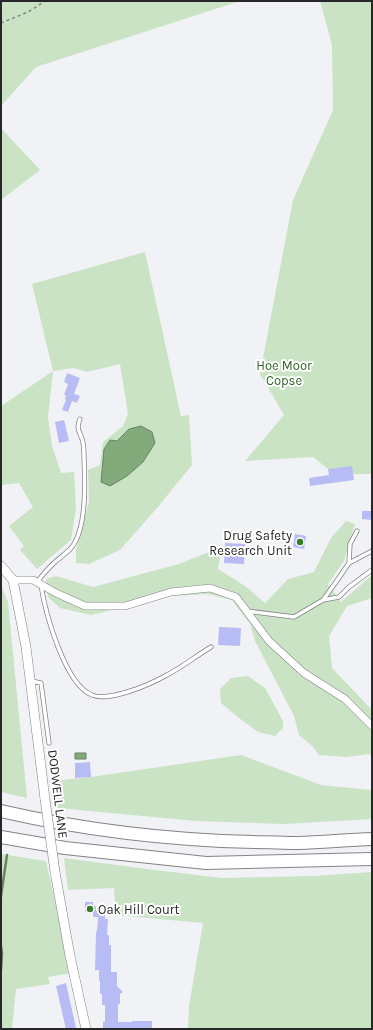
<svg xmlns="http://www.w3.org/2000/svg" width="373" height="1030" font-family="Karla,sans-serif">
<rect width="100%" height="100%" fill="#f1f2f6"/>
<path fill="#cae3c4" d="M1 1H240L36 67 1 106Z
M320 1H372V474H353L328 469 313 457 245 461 284 415 260 374 293 200 333 110 332 45Z
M1 128 40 170 1 200Z
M145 252 181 416 189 415 192 465 157 508 120 550 89 564 76 563V550L89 502 88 470 100 465 103 442 123 426 128 414 120 364 87 372 74 368 53 371 48 418 52 446 61 473 74 472 76 508 71 540 37 569 20 550 24 546 9 526 33 507 19 483 1 485V406L53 371 32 284Z
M346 521 355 524 344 561 328 584 341 602 372 575V598L347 606 329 636 332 668 372 710V756L369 754 346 757 319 755 312 746 299 735 294 716 255 641 250 624 232 600 207 594 172 596 91 615 60 608 48 597 46 579 56 576 93 587 179 564 209 552 220 557 218 569 245 586 265 603 288 579 314 572 331 538Z
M1 585 8 602 27 798 1 792Z
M248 676 265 688 283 721V728L275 736 258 732 239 718 221 703 220 689 231 678Z
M241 755 321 785 372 790V819L284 824 196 821 57 808 52 781 91 777Z
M1 854 46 861 71 973 48 977 50 984 16 989 12 1029H1Z
M64 858 139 868 222 878 314 876 372 872V1029H188L189 1006 203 923 116 915 114 888 68 890Z"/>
<path fill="#83aa7a" stroke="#678362" d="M141 426 152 432 155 443 143 462 127 476 110 486 101 482 104 449 110 440 117 441 129 429Z
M75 753H86V759H75Z"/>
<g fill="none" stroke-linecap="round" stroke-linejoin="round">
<path stroke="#678362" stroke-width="2.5" d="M1 896 7 855
M1 946 2 953 1 970"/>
</g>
<path fill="#b8bcf5" d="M67 373 80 378 74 394 80 396 77 403 72 401 68 412 62 410 66 400 65 399 66 395H64L68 384 64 382Z
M64 420 69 441 59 443 55 422Z
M352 466 354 480 310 486 309 478 329 475 328 469Z
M362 511H372V520L362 519Z
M295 534 306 536 304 549 293 547Z
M225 543 245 544 244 564 224 563Z
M219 627 241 628 240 646 218 645Z
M90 762 91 777 75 778V763Z
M85 902H93V906H96V911H105V919H108L107 935H109V945H111V972H117V986L123 992 120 994V1004H118V1022H132V1021H152V1029H103V1022H105V1005H102V994H100V981H99V970H95L96 932 97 931 98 917H93V912H85Z
M66 983 76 1028 72 1029H66L56 986Z"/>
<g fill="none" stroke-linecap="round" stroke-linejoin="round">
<g stroke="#838387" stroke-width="5">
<path id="lane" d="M349 563 350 544 357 531
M37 582C42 576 47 569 53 564 59 558 66 554 72 547 87 527 85 482 84 457 84 452 84 444 82 439 79 430 76 429 80 419
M41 585C45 612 65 685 92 695 109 702 149 685 165 676 181 668 196 656 211 647
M323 600 336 582 349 563 372 551
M247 611 294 617 323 600 339 597 349 587 372 570
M31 681 41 683 49 743"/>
</g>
<g stroke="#838387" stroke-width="8">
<path id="street" d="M13 580H33L56 593 85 606H125L171 592 210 588 236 597 269 641 304 673 345 699 372 726"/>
</g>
<g stroke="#838387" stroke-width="10">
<path id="secondary" d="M1 566 13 580 26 647 45 799
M55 872 70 956 86 1029"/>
</g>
<g stroke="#838387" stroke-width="14">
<path id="highway" d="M1 811C84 830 169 840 254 842 269 842 284 843 299 843 323 842 348 840 372 839
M1 837 65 848 206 863 372 859"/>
</g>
<path stroke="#848487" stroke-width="1.5" stroke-dasharray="3 3" stroke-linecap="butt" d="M1 23 28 12 45 1"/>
<use href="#lane" stroke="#fff" stroke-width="3.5"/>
<use href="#street" stroke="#fff" stroke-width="7"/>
<use href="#secondary" stroke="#fff" stroke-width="9"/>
<use href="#highway" stroke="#fff" stroke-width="12"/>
<g stroke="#838387" stroke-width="10" stroke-linecap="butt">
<path id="secondary-bridge" d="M45 799 55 872"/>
</g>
<use href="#secondary-bridge" stroke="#fff" stroke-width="9"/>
</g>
<g fill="#367d23" stroke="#fff" stroke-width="1.5">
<circle cx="300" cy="542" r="4"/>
<circle cx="90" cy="909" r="4"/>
</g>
<g text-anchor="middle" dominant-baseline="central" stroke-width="4" stroke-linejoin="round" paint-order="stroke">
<g font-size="13" fill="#326626" stroke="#fff">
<text x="284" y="365">Hoe Moor<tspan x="284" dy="15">Copse</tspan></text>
</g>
<g font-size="13" fill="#272729" stroke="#fff" text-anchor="end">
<text x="292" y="535">Drug Safety<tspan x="292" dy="15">Research Unit</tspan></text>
<text x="98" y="909" text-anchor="start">Oak Hill Court</text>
</g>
<g font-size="13" fill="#272729" stroke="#fff">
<text transform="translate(58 794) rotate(83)">DODWELL LANE</text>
</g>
</g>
<rect width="373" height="1030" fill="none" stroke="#272729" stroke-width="4"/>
</svg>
